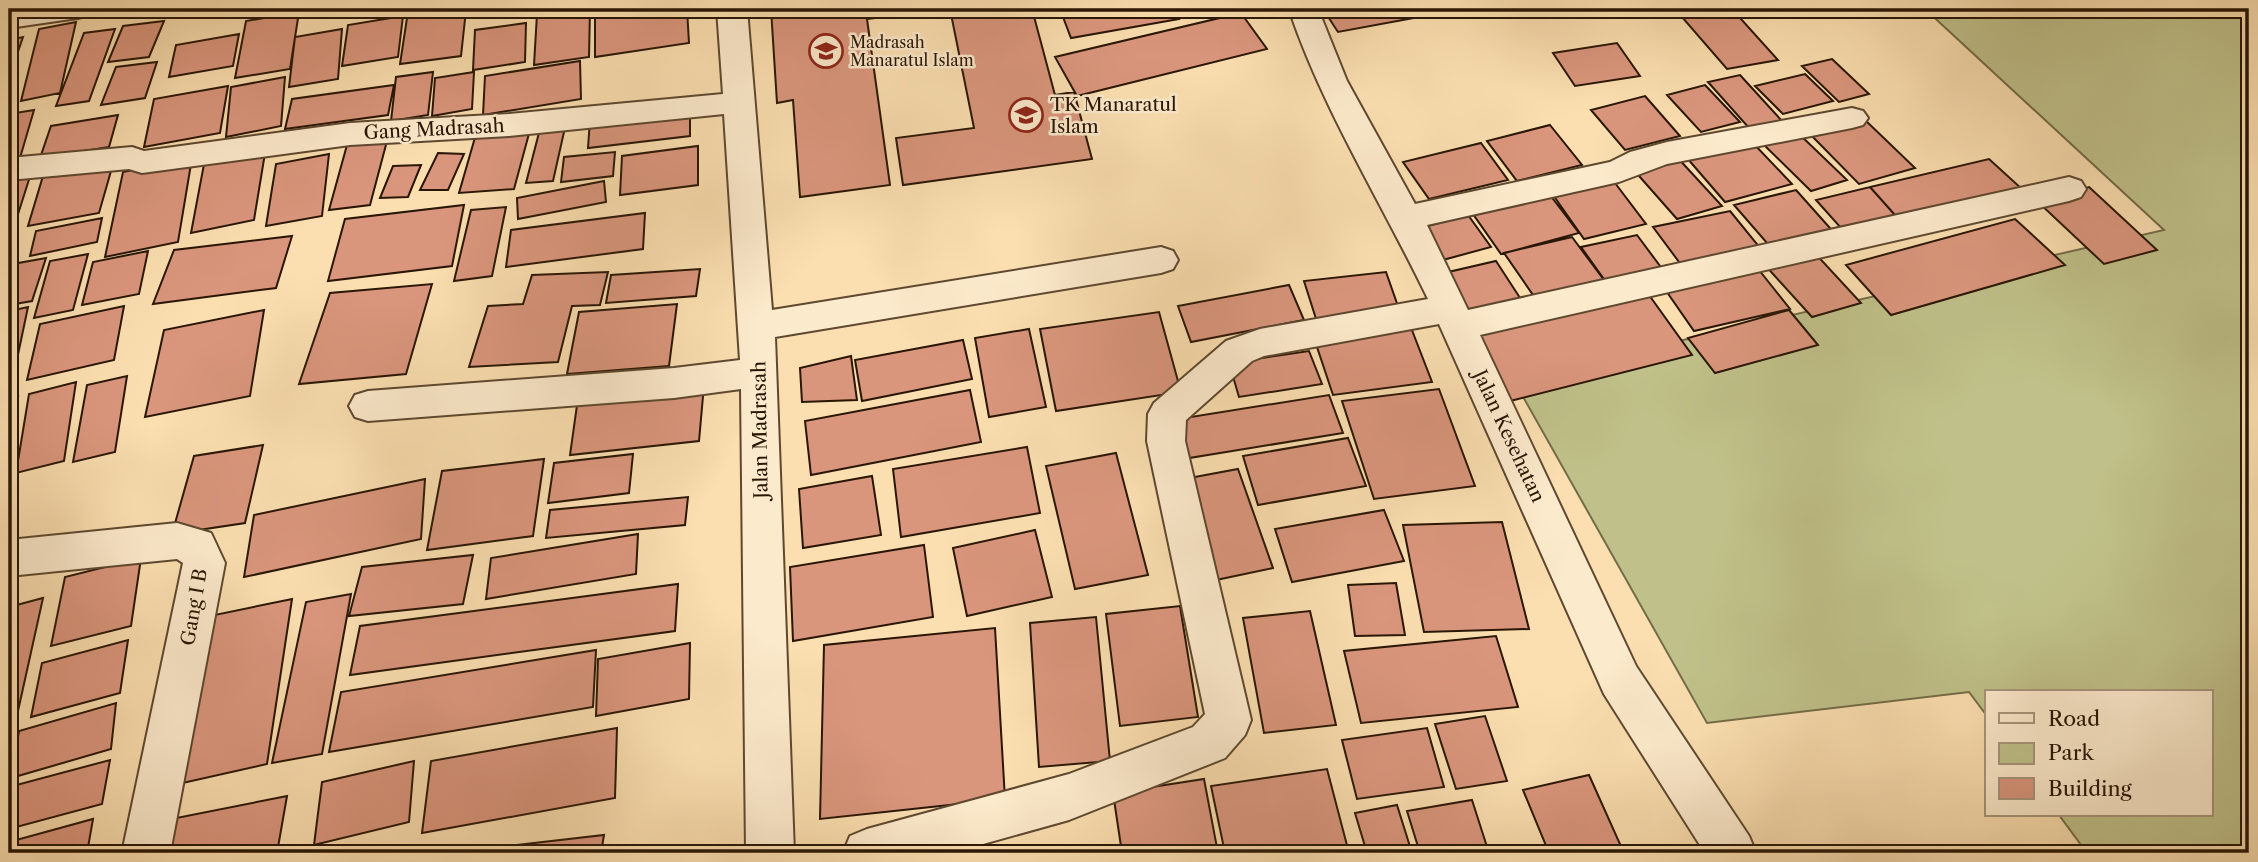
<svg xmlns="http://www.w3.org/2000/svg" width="2258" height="862" font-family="'Libre Caslon Text',serif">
<rect width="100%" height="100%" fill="#fbdfb0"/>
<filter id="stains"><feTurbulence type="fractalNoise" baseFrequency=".00286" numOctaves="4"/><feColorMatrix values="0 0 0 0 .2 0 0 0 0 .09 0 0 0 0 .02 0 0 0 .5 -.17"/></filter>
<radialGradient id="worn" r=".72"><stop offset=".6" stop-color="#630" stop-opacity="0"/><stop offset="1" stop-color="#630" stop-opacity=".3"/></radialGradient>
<path fill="#c0c18a" stroke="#746c48" stroke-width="2" d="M1925 9H2249V853H2087L2059 815H2211V692H1987V716L1969 692 1707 723 1513 379 2164 230Z"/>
<path fill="#da967d" stroke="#291605" stroke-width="2" d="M576 9H590L589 57 534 65 537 14Z
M595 9H687L689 43 595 57Z
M771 9H1032L1055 95 1074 92 1092 159 903 185 896 138 974 128 950 9 867 19 890 185 800 197 793 100 777 103Z
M1060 9H1174L1179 19 1071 38Z
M1323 9H1414L1419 17 1338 32Z
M1424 9H1477L1429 16Z
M1675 9H1732L1778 60 1727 69Z
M466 10 461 56 400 64 407 18Z
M299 12 290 69 235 78 246 21Z
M1241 13 1267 49 1077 96 1055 57Z
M403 16 398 57 342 66 348 25Z
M164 21 149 57 108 62 123 26Z
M76 22 60 93 21 101 39 29Z
M526 23 525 62 473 70 475 30Z
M115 29 89 101 56 106 84 33Z
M342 29 338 79 289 87 295 37Z
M239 34 233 66 169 77 176 45Z
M23 37 9 78V40Z
M1617 43 1640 76 1575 86 1553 53Z
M1832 59 1869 94 1839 102 1802 66Z
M580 61 581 99 483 115 485 76Z
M157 62 145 98 101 105 116 67Z
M433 72 428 115 391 121 396 77Z
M474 72 472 109 432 116 435 78Z
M1805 74 1833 101 1783 114 1755 86Z
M1740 75 1782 121 1749 128 1708 82Z
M285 77 281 126 226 137 231 87Z
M394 85 388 115 285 129 292 99Z
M1705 85 1740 122 1701 132 1667 95Z
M228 86 220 133 144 147 154 99Z
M1645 96 1680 136 1625 150 1591 110Z
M690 108V136L588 148 590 120Z
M34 110 20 158 9 161V114Z
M118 115 109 147 40 158 51 126Z
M1863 118 1915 168 1859 184 1808 132Z
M566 123 553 181 526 183 541 125Z
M1550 125 1582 165 1517 181 1487 141Z
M530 130 514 189 459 193 476 134Z
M1797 132 1847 180 1811 191 1762 143Z
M387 141 370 205 329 210 347 145Z
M1752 142 1792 184 1725 202 1687 158Z
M1481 143 1508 180 1429 199 1403 162Z
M698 146V185L620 195 622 156Z
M615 152 613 176 561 182 564 157Z
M265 153 254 220 191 233 204 164Z
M438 153 464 154 448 190H420Z
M329 154 322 216 266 226 276 164Z
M1676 156 1722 206 1677 219 1632 168Z
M192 158 178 242 105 257 123 172Z
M1989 159 2023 190 1903 224 1870 187Z
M113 164 99 213 28 226 43 176Z
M421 165 408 197 380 198 393 166Z
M32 170 13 230 9 231V174Z
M1612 179 1646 224 1584 239 1551 192Z
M604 181 606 202 518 219 517 198Z
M1870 187 1903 224 1849 237 1816 200Z
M2089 187 2157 250 2104 264 2037 201Z
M1796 190 1837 236 1773 250 1734 205Z
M1550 195 1579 233 1501 254 1473 214Z
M464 205 452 266 328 281 345 219Z
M506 207 492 276 454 281 471 210Z
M1730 211 1761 249 1682 266 1653 227Z
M645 213 643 249 506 267 511 230Z
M1468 215 1491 247 1439 261 1417 229Z
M102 218 97 242 30 256 36 231Z
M2015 219 2065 265 1891 315 1846 265Z
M1637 235 1663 270 1606 282 1581 247Z
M292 236 276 288 153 304 174 250Z
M1572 237 1610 288 1540 305 1504 253Z
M1812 250 1861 303 1812 317 1764 264Z
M148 251 139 294 82 305 93 262Z
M88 254 73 310 34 318 50 261Z
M46 258 32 301 9 305V275L13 264Z
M1496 261 1524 304 1471 317 1444 273Z
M1755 265 1790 309 1694 331 1662 285Z
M700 269 696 296 606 303 611 275Z
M608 272 600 305 572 306 558 362 469 367 488 306 523 304 532 275Z
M1386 272 1400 312 1317 322 1304 281Z
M432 284 406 374 299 384 330 293Z
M1289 285 1304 320 1191 342 1178 306Z
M1644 288 1692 355 1510 401 1468 330Z
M677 304 669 366 567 374 579 312Z
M124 306 114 360 27 380 40 324Z
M28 307 12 383 9 384V311Z
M264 310 250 396 145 417 164 330Z
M1789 310 1818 345 1715 373 1688 338Z
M1159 312 1181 392 1056 411 1040 329Z
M1410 325 1432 382 1333 395 1314 338Z
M1029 329 1046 407 989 417 975 338Z
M963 340 972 379 862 401 855 360Z
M1309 351 1322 384 1239 397 1229 363Z
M851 356 857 400 802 402 800 368Z
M127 376 115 452 73 462 87 385Z
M76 382 64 461 16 473 29 394Z
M704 385 699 441 570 455 578 398Z
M1439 389 1475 486 1374 499 1342 401Z
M970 390 981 442 811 475 805 421Z
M1329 395 1343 433 1183 459 1172 420Z
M18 397 9 443V400Z
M1348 438 1366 486 1258 505 1243 456Z
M263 445 245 523 172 534 194 456Z
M1027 447 1040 513 901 537 893 469Z
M1116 453 1148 575 1075 589 1046 466Z
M633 454 629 493 548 503 554 463Z
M544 459 533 536 427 550 442 471Z
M1238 469 1273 568 1216 580 1184 479Z
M872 476 881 535 803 548 799 489Z
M425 479 421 539 244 577 254 515Z
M688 497 685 525 546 538 550 510Z
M1384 510 1404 561 1292 582 1275 529Z
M1502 522 1529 629 1424 632 1403 525Z
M1035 530 1052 597 967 616 953 548Z
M638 534 636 574 486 599 491 558Z
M924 545 933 617 793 641 790 567Z
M473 555 463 604 349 616 362 567Z
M141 558 131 626 51 646 65 577Z
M1396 583 1405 635 1355 636 1348 585Z
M678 584 675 631 350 675 360 626Z
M351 594 322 754 272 763 306 602Z
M43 598 18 711 9 714V607Z
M292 599 267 764 165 787 200 618Z
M1180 606 1198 717 1120 726 1106 614Z
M1310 611 1336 725 1264 733 1243 618Z
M1096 617 1110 761 1039 767 1030 623Z
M995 628 1005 799 820 819 824 645Z
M1496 636 1518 707 1361 723 1344 651Z
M128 640 120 693 31 717 42 663Z
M690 643 689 699 596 716 598 659Z
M596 650 593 707 329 752 341 692Z
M116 703 111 749 11 778 19 731Z
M1485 716 1507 781 1456 789 1435 724Z
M617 728 615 798 422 833 431 761Z
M1427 728 1444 787 1357 799 1342 740Z
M110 760 102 804 9 829V787Z
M414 761 409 822 314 845 322 782Z
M1327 769 1349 853H1225L1211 786Z
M1589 775 1624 853H1549L1523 790Z
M1204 779 1218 853H1122L1113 793Z
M287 796 277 853H154L161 821Z
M1472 800 1489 853H1420L1407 811Z
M1397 805 1412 853H1367L1355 813Z
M93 819 87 853H9V842Z
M604 835 601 853H489L490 848Z"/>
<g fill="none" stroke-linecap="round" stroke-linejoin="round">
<g stroke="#5e4830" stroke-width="4">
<path id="minor" d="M93 9 88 15 78 18 9 28V10Z
M717 9H747L772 310 1161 247 1173 251 1178 260 1173 269 1161 273 775 337 794 853H746L741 389 674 398 368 421 355 417 349 406 355 395 368 391 674 368 740 360 724 114 509 136 350 145 142 173 129 169 9 180V158L132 147 144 151 350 123 509 114 723 94Z
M1289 9H1318L1347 81 1415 204 1610 162 1630 152 1667 142 1852 108 1863 111 1868 118 1863 125 1852 128 1667 164 1619 182 1427 225 1468 310 2069 177 2081 181 2086 189 2081 197 2069 201 1480 335 1636 666 1749 836 1756 853H1705L1604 694 1439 324 1264 356 1252 361 1186 420 1185 441 1251 720 1245 735 1225 758 1069 820 951 853H843L850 836 867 829 1069 774 1193 727 1205 714 1147 441 1148 414 1154 403 1226 341 1260 329 1428 299C1382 203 1323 110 1289 9Z
M177 523 211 533 225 563 170 853H122L183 563 177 559 9 576V540Z"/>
</g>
<use href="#minor" fill="#fceacc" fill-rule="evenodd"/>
</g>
<defs>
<g id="school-ring" transform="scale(1.75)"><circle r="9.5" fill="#fceacc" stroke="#8f2418" stroke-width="1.5"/><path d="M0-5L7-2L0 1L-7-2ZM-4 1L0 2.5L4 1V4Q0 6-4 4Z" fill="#8f2418"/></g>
</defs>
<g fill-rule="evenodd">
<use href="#school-ring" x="826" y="51"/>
<use href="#school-ring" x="1026" y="115"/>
</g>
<g text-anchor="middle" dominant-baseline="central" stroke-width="5" stroke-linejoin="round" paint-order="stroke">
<g font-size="16" fill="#291605" stroke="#fceacc" text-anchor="start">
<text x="850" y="42">Madrasah<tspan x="850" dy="18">Manaratul Islam</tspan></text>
</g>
<g font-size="19" fill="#291605" stroke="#fceacc" text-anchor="start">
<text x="1050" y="104">TK Manaratul<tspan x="1050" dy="22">Islam</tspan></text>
</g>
<g font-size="19" fill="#291605" stroke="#fceacc">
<text transform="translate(434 129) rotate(-3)">Gang Madrasah</text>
<text transform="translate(760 430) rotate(-91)">Jalan Madrasah</text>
<text transform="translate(1509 436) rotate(65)">Jalan Kesehatan</text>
<text transform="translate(194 607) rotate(-80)">Gang I B</text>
</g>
</g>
<rect width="2258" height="862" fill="none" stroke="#fbdfb0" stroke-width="35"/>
<rect x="10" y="10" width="2237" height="841" fill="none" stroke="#291605" stroke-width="3.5"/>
<rect x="18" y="18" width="2223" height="827" fill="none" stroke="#291605" stroke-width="2"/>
<rect x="1985" y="690" width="228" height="126" fill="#fceacc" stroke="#a8957c" stroke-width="2"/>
<rect x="1999" y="713" width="35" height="10" fill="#fceacc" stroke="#a8957c" stroke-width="2"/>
<text x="2048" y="726" font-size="21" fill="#291605">Road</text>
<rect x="1999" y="743" width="35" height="21" fill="#c0c18a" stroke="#a8957c" stroke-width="2"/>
<text x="2048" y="760" font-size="21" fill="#291605">Park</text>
<rect x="1999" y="778" width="35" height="21" fill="#da967d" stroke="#a8957c" stroke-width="2"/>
<text x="2048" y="796" font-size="21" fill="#291605">Building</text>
<rect width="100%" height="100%" filter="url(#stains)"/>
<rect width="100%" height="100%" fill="url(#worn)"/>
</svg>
